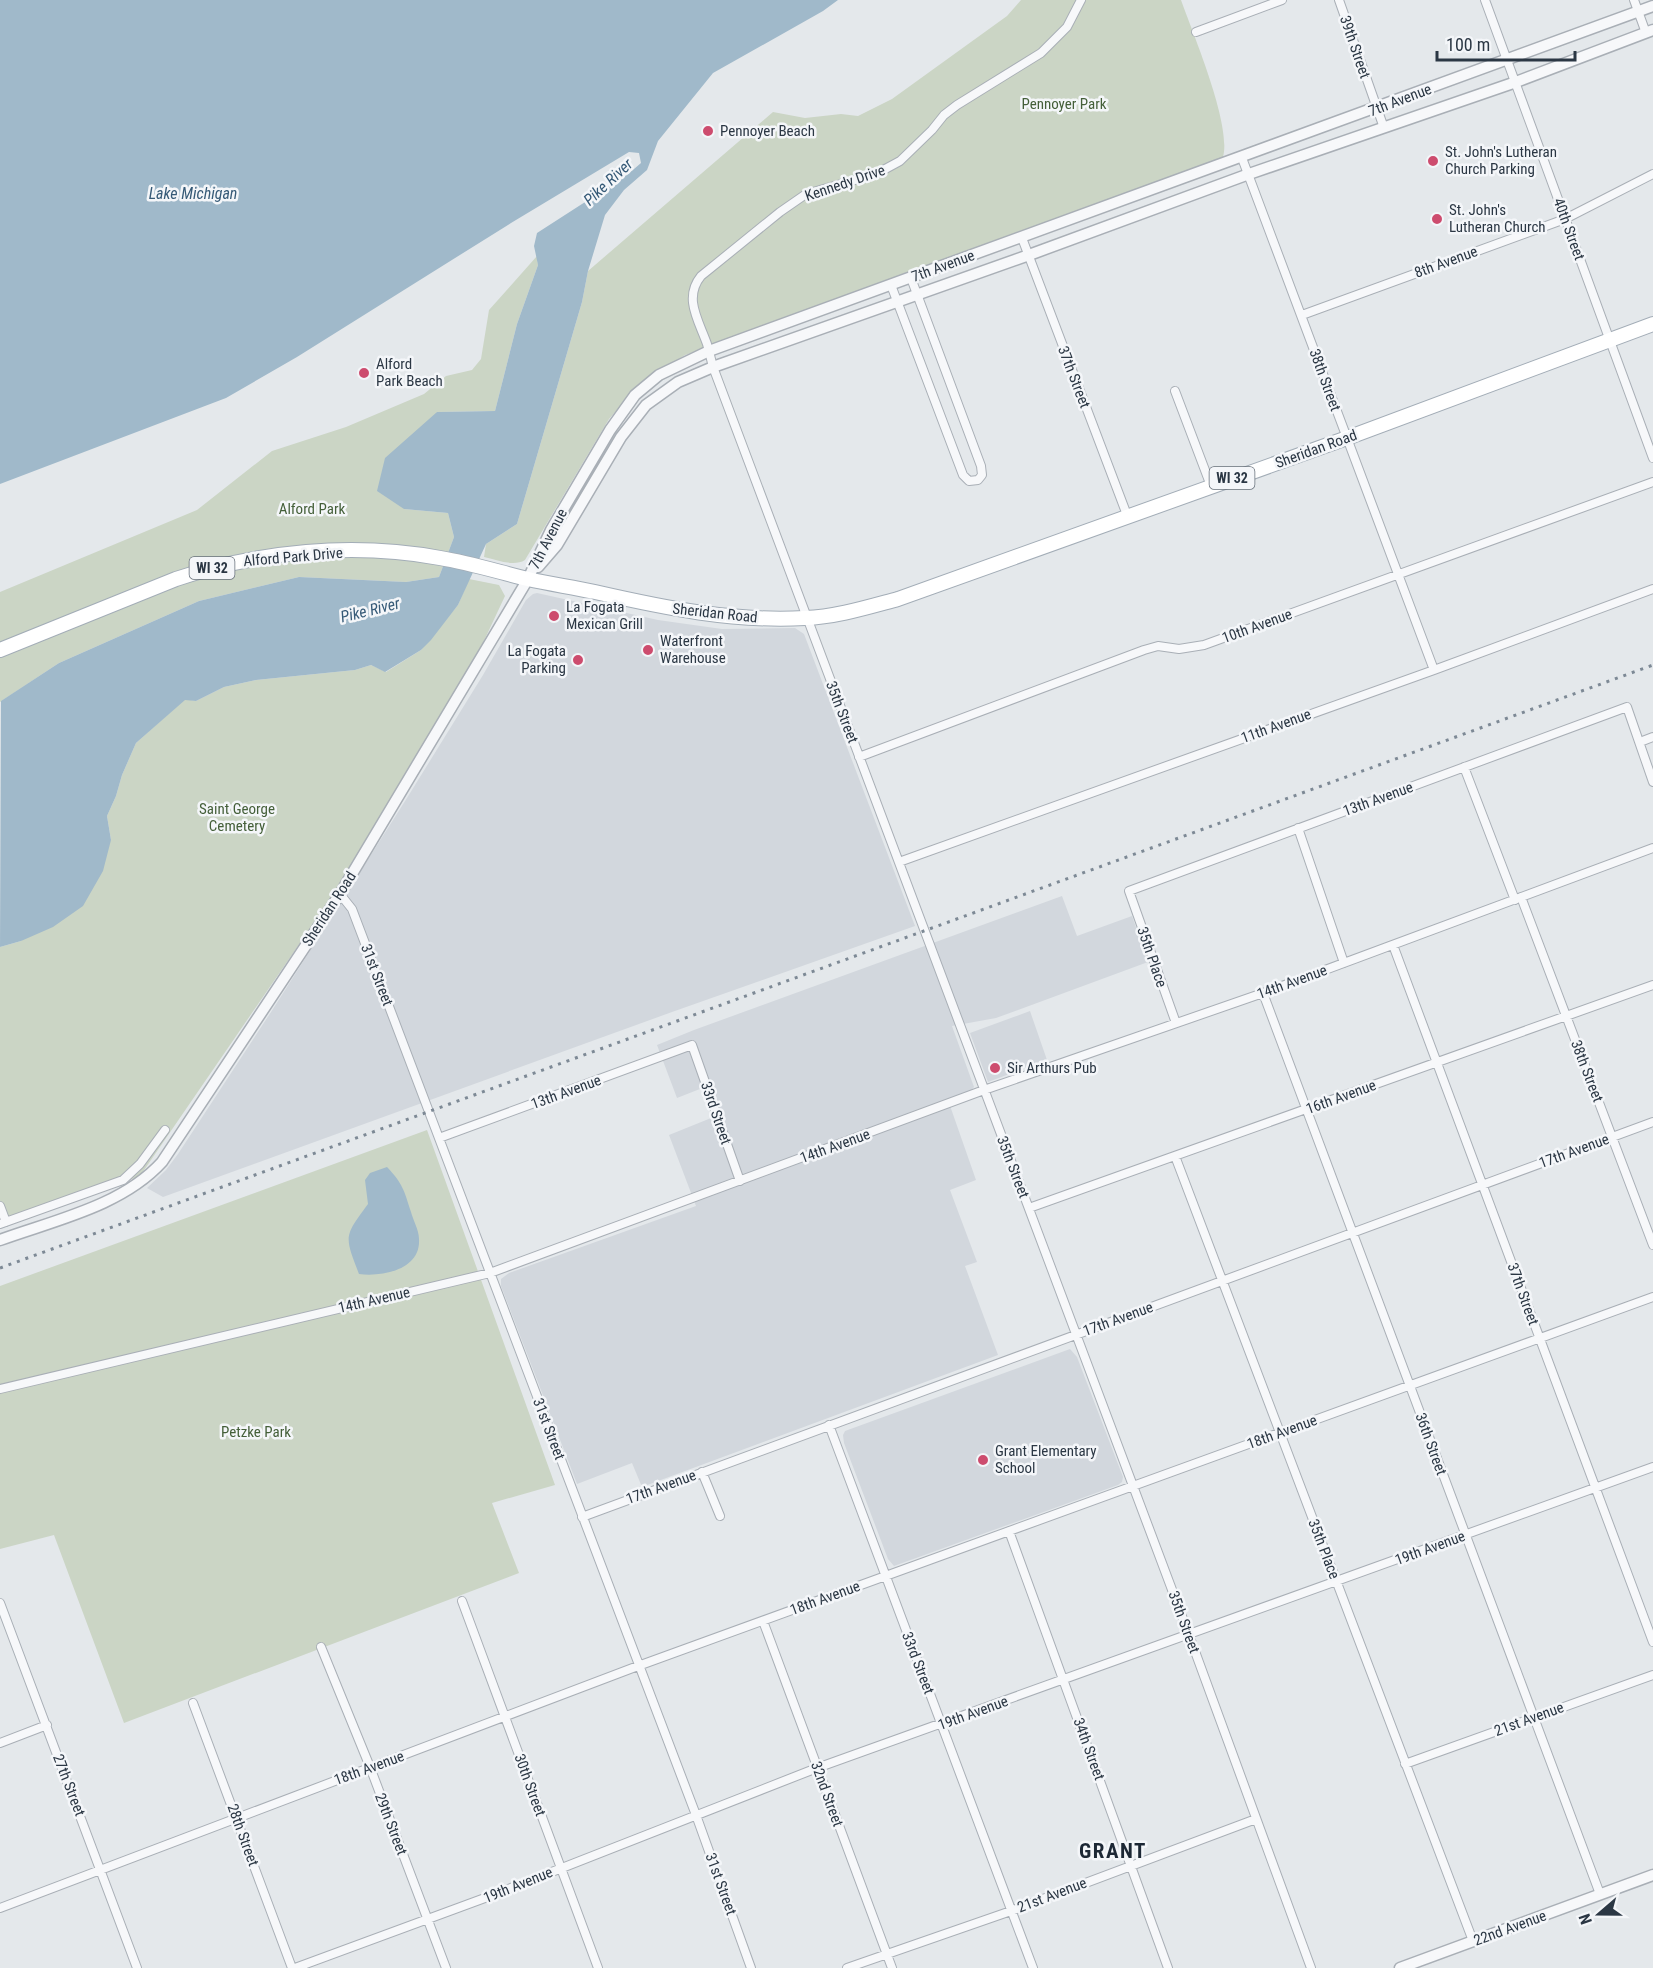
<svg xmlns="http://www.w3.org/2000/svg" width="1653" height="1968" font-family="'Roboto Condensed',sans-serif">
<rect width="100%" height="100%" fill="#e4e8eb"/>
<path fill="#d2d7dd" d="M537 593 658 620 722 629 795 628 804 634 915 926 672 1012 163 1197 147 1188 166 1170 178 1154 273 1009 407 798 483 675 526 600 533 594Z
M1062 896 1077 936 1132 916 1148 962 996 1018 952 1026 974 1087 970 1092 948 1100 976 1180 950 1190 977 1262 965 1266 998 1355 642 1487 632 1463 577 1484 501 1286V1279L509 1273 696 1206 669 1135 721 1114 710 1085 677 1098 657 1045 694 1030Z
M1030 1011 1047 1060 988 1082 970 1033Z
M1070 1349 1077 1357 1123 1477 1122 1482 1118 1485 894 1566 888 1559 844 1443 843 1435 845 1431Z"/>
<path fill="#cbd5c5" d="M1021 0H1181C1193 34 1232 125 1223 157L685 355 644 380 609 419 525 560C514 567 497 560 484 557L486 544 517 524 582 302 588 271 773 112 805 118 841 114 858 116 892 99 1007 16Z
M537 256 538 265 517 324 495 411 437 412 404 509 448 513 454 537 439 577 406 582 299 577 199 601 59 663 0 702V592L197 510 272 451 346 427 424 394 446 376 472 370 481 359 489 310Z
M469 579 499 585 505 596 482 645 335 892 140 1176 0 1229V947L21 941 111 840 107 816 116 796 122 775 136 743 185 699 196 701 224 687 256 680 355 670 371 665 386 672 421 650 458 605Z
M427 1130 555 1485 492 1503 519 1573 124 1723 54 1535 0 1549V1286Z"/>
<path fill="#a0b9ca" d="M0 0H838L823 11 713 73 658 141 647 170 624 190 605 215 588 271 582 302 517 524 486 544 458 605 431 640 421 650 385 672 371 665 355 670 256 680 224 687 196 701 185 700 136 743 122 775 116 796 107 816 111 840 103 871 83 906 53 927 21 941 0 947 1 701 59 663 199 601 299 577 406 582 439 577 454 537 448 513 404 509 377 491 385 458 437 412 495 411 517 324 538 265 534 246 537 233 627 175 641 163 639 153 629 152 511 223 297 357 226 398 0 484Z
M387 1167C403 1184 404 1190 411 1212 413 1220 419 1230 419 1239 421 1270 382 1277 359 1274 344 1235 344 1237 368 1204L365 1180 370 1173Z"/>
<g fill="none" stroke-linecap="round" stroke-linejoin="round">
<g stroke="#a9afb6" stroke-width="10">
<path id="minor" d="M1081 0 1067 27 1041 53 957 105 944 115 932 130 900 161 876 174 806 194 780 212 701 276C683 298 699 321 707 344 709 351 711 359 713 367L1189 1635 1311 1968
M1339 0 1384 128
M1485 0 1653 458
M1634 0 1646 33
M1196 32 1282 0
M1242 158 1434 670
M1022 238 1127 515
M891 285 963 475 969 481 978 480 982 475 981 466 911 278
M1302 315 1565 219 1653 174
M1175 391 1211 486
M1640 742 1653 737
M859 757 1144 650 1158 646 1179 649 1204 645 1653 482
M1464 767 1515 900
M1298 828 1344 963
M899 862 1434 670 1653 589
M340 894 352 909 696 1815 751 1968
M1521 897 1653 1245
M1393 945 1653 1642
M1263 993 1600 1894
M1176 1023 1129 891 1627 707 1653 782
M439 1138 692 1045 740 1181
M1175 1156 1473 1941
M0 1206 6 1222
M1029 1208 1653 985
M0 1224 123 1180 140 1164 165 1130
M0 1389 490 1273 984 1090 1263 993 1653 848
M829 1425 1033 1968
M702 1472 720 1516
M582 1517 1653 1122
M1009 1531 1168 1968
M462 1601 598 1968
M0 1603 137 1968
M763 1621 892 1968
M321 1647 370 1767 446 1968
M193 1703 292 1968
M0 1743 47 1725
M1405 1764 1653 1675
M0 1908 638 1666 1653 1297
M295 1968 493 1895 817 1768 1653 1467
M847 1968 1011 1911 1256 1819"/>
</g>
<g stroke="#a9afb6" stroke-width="13">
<path id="tertiary" d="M538 567 557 545 621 437 646 405 678 382 713 367 1029 255 1249 174 1516 82 1653 30
M0 1240C55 1220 122 1206 162 1162L340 894 528 579 551 530 610 430 635 395 659 375 709 351 1653 6
M1400 1968 1653 1875"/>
</g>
<g stroke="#a3adb7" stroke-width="16">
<path id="primary" d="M0 650 176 579C260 551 352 542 440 558 470 563 499 572 528 579 550 584 572 587 595 592 665 608 733 622 805 618 836 617 868 607 898 599L1347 438 1653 324"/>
</g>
<use href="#minor" stroke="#f7f8fa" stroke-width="8"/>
<use href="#tertiary" stroke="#f7f8fa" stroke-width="10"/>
<use href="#primary" stroke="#fff" stroke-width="14"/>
<path stroke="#7d8995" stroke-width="3" stroke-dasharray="3 6" stroke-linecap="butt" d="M0 1268 1653 665"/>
</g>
<g fill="#cd4c6e" stroke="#f4f6f9" stroke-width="2">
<circle cx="708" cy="131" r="6"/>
<circle cx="1433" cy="161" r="6"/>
<circle cx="1437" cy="219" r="6"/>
<circle cx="364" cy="373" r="6"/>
<circle cx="554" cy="616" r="6"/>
<circle cx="648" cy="650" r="6"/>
<circle cx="578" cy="660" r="6"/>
<circle cx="995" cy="1068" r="6"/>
<circle cx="983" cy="1460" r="6"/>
</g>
<g text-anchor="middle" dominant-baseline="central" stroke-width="5" stroke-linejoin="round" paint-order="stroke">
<g fill="#f4f6f9" stroke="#67707a" stroke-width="1.5">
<rect x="1209.5" y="467" width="45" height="22" rx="4.5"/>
<rect x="189.5" y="557" width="45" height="22" rx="4.5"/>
</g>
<g font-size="14" font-weight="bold" fill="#2b3744">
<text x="1232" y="478">WI 32</text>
<text x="212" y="568">WI 32</text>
</g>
<g font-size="15" fill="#2b3744" stroke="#f4f6f9">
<text transform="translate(1355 47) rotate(71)">39th Street</text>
<text transform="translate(1400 100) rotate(-21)">7th Avenue</text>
<text transform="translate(845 183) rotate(-19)">Kennedy Drive</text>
<text transform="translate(1569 229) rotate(70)">40th Street</text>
<text transform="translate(1446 262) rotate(-20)">8th Avenue</text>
<text transform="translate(943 266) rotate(-20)">7th Avenue</text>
<text transform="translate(1074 377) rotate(69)">37th Street</text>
<text transform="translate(1325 380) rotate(70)">38th Street</text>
<text transform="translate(1316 449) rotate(-20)">Sheridan Road</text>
<text transform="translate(548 539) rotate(-63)">7th Avenue</text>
<text transform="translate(293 557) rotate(-5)">Alford Park Drive</text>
<text transform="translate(715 613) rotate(6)">Sheridan Road</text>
<text transform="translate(1257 626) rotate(-20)">10th Avenue</text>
<text transform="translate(842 712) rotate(69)">35th Street</text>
<text transform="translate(1276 726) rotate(-20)">11th Avenue</text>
<text transform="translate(1378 799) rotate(-20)">13th Avenue</text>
<text transform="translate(329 909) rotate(-57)">Sheridan Road</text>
<text transform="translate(1152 957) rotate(71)">35th Place</text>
<text transform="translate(377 975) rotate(69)">31st Street</text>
<text transform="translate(1292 982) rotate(-20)">14th Avenue</text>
<text transform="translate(1587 1071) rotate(69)">38th Street</text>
<text transform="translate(566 1092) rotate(-20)">13th Avenue</text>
<text transform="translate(1341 1097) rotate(-20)">16th Avenue</text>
<text transform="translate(716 1113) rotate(71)">33rd Street</text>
<text transform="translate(835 1146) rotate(-20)">14th Avenue</text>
<text transform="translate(1574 1151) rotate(-20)">17th Avenue</text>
<text transform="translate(1013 1167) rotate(69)">35th Street</text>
<text transform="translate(1523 1294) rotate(70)">37th Street</text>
<text transform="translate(374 1300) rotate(-13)">14th Avenue</text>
<text transform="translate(1118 1319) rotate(-20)">17th Avenue</text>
<text transform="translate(549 1429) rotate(69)">31st Street</text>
<text transform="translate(1282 1432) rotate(-20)">18th Avenue</text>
<text transform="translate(1431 1444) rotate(70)">36th Street</text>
<text transform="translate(661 1487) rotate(-20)">17th Avenue</text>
<text transform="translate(1430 1548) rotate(-20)">19th Avenue</text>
<text transform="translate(1324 1549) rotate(69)">35th Place</text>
<text transform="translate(825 1598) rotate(-20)">18th Avenue</text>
<text transform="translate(1184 1622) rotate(70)">35th Street</text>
<text transform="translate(918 1663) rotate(69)">33rd Street</text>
<text transform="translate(973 1713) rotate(-20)">19th Avenue</text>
<text transform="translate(1529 1719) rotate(-20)">21st Avenue</text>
<text transform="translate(1089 1749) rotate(70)">34th Street</text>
<text transform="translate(369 1768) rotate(-20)">18th Avenue</text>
<text transform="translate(69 1785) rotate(69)">27th Street</text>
<text transform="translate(530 1785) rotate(70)">30th Street</text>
<text transform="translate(827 1794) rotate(70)">32nd Street</text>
<text transform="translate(391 1824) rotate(69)">29th Street</text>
<text transform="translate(243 1835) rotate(70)">28th Street</text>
<text transform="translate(721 1884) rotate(70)">31st Street</text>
<text transform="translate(518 1885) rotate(-22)">19th Avenue</text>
<text transform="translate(1052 1895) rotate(-21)">21st Avenue</text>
<text transform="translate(1510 1928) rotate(-20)">22nd Avenue</text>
</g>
<g font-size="15" fill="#445f39" stroke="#f4f6f9">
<text x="1064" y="104">Pennoyer Park</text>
<text x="312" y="509">Alford Park</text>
<text x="237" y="809">Saint George<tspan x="237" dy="17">Cemetery</tspan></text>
<text x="256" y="1432">Petzke Park</text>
</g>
<g font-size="15" fill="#2b3744" stroke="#f4f6f9" text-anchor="start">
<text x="720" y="131">Pennoyer Beach</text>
<text x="1445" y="152">St. John's Lutheran<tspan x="1445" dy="17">Church Parking</tspan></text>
<text x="1449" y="210">St. John's<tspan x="1449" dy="17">Lutheran Church</tspan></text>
<text x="376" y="364">Alford<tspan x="376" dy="17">Park Beach</tspan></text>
<text x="566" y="607">La Fogata<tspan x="566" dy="17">Mexican Grill</tspan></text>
<text x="660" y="641">Waterfront<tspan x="660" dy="17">Warehouse</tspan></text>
<text x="566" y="651" text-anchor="end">La Fogata<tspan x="566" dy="17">Parking</tspan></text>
<text x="1007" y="1068">Sir Arthurs Pub</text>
<text x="995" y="1451">Grant Elementary<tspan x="995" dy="17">School</tspan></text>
</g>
<g font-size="16" font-style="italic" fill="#365a77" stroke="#f4f6f9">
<text transform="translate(608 182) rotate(-43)">Pike River</text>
<text x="193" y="193">Lake Michigan</text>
<text transform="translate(370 610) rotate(-14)">Pike River</text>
</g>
<g font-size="21" font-weight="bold" letter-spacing="1.5" fill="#1d2835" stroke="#f4f6f9">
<text x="1113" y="1851">GRANT</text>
</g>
</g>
<g transform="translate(1599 1914) rotate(250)" stroke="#f4f6f9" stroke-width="4.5" paint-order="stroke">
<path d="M0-4.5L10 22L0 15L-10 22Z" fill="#2b3744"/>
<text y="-9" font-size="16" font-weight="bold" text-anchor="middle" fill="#2b3744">N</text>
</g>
<path d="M1437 51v9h138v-9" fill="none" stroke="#2b3744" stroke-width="3"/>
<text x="1446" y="51" font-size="18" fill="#2b3744" stroke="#f4f6f9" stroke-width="4.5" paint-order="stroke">100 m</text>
</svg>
